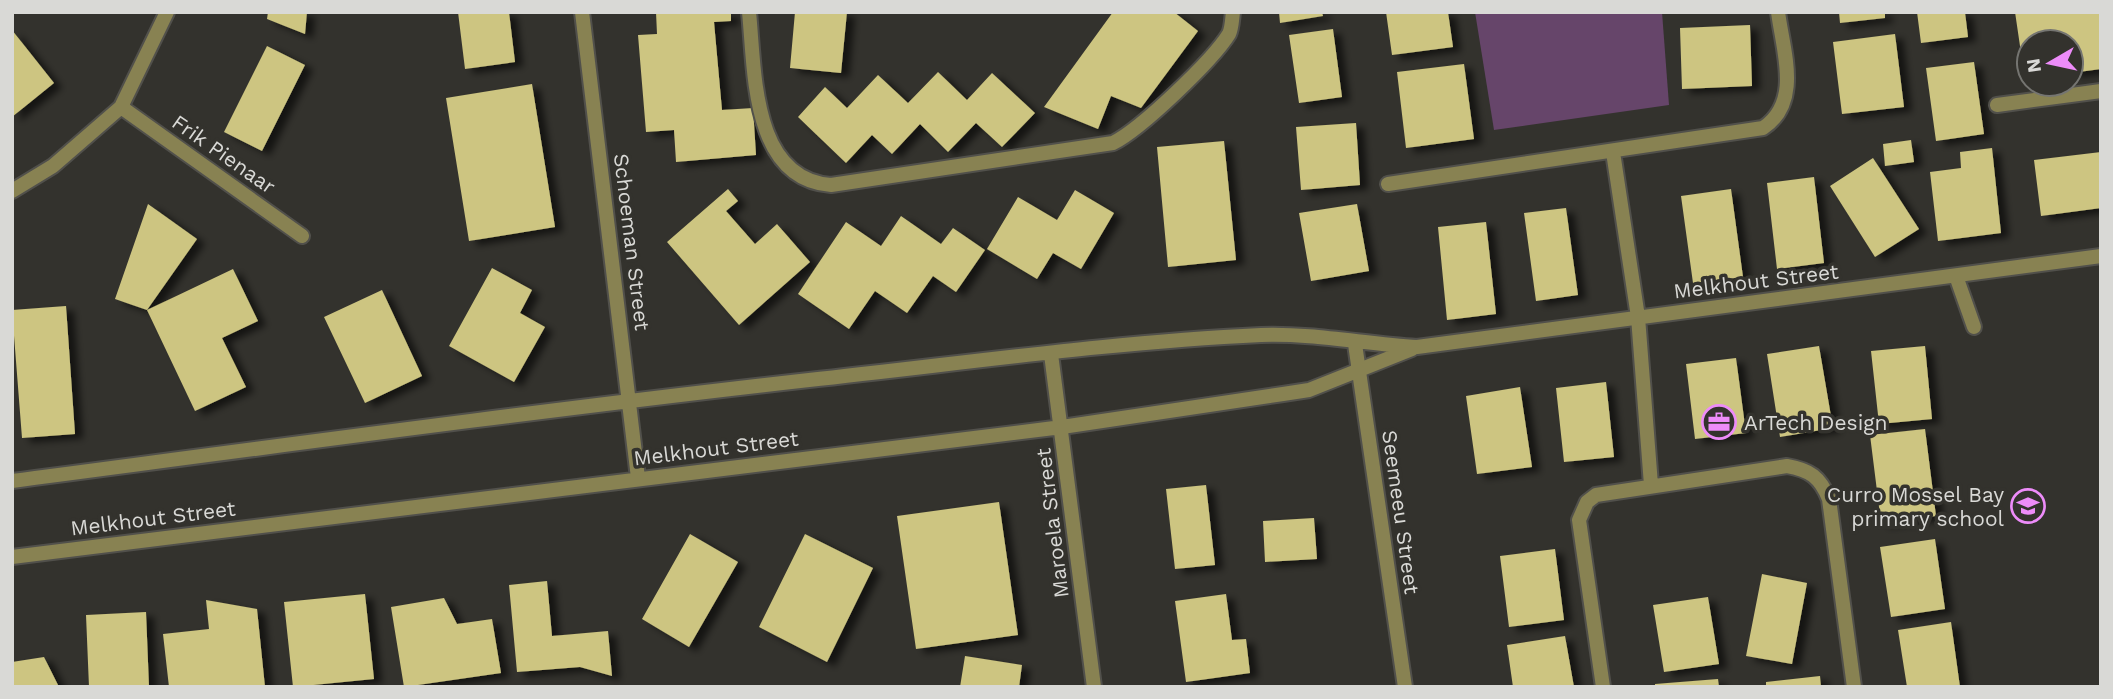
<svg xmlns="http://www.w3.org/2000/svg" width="2113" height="699" font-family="'Work Sans',sans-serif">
<defs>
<filter id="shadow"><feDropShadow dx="8" dy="4.5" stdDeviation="3.5" flood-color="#0009"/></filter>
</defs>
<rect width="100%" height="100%" fill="#33322d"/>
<path fill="#66456a" d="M1475 12H1662L1669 105 1494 130Z"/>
<path fill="#cdc581" filter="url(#shadow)" d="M268 12H307L305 34 267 19Z
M458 12H509L515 62 465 69Z
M656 12H731V21L714 22 722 110 753 108 756 155 676 162 674 130 646 132 638 35 657 34Z
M795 12H847L841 73 790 68Z
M1113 12H1174L1198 31 1141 108 1111 96 1098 129 1044 107Z
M1279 12H1322L1323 16 1280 23Z
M1386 12H1448L1453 47 1392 55Z
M1839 12H1885V18L1840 23Z
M1917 12H1965L1968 37 1921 43Z
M2015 12H2099L2101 69 2071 73V42H2029V79L2025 80Z
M1750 25 1752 86 1682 89 1680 28Z
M1333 29 1342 97 1299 103 1289 35Z
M12 30 54 83 12 117Z
M1895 34 1904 107 1842 114 1833 42Z
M267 46 305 65 262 151 224 132Z
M1974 62 1984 134 1936 141 1926 68Z
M1464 64 1474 139 1406 148 1397 72Z
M938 72 967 100 992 73 1035 113 1002 147 976 123 948 152 920 124 892 154 872 135 846 163 798 117 825 87 847 108 878 75 908 103Z
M532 84 555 227 469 241 446 98Z
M1356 123 1360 185 1301 190 1296 127Z
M1911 140 1914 162 1885 166 1883 144Z
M1224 141 1236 260 1168 267 1157 147Z
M1992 148 2001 233 1938 241 1930 172 1961 168 1960 152Z
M2101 152V208L2041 216 2034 160Z
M1873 158 1919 229 1875 257 1830 186Z
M1814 177 1824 263 1777 269 1767 183Z
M728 189 738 201 726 211 755 244 777 224 810 262 739 325 667 242Z
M1731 189 1743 277 1693 283 1681 196Z
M1075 190 1114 213 1081 269 1053 253 1037 279 987 249 1018 197 1057 220Z
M148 204 197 239 147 310 115 299Z
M1357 204 1369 271 1311 281 1299 213Z
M1566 208 1578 295 1536 301 1524 213Z
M901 216 941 244 953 228 985 250 956 292 933 276 907 313 875 291 849 329 798 294 846 222 881 246Z
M1486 222 1496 314 1447 320 1438 227Z
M492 268 532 290 520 313 545 327 514 382 449 346Z
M233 269 258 321 222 338 246 387 195 411 147 310Z
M382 290 422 376 365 403 324 317Z
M66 306 75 434 22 438 12 310Z
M1819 346 1833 428 1780 437 1767 354Z
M1925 346 1932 419 1879 424 1871 351Z
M1736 358 1746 433 1695 439 1686 364Z
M1606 382 1614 457 1564 462 1556 388Z
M1520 387 1532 467 1477 474 1466 396Z
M1925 429 1936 516 1881 523 1870 435Z
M1206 485 1215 565 1175 569 1166 489Z
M999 502 1018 635 916 649 897 516Z
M1314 518 1317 559 1265 562 1263 521Z
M690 534 738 562 689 647 642 619Z
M805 534 873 568 827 662 759 627Z
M1935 539 1945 609 1891 617 1880 547Z
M1555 549 1564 620 1509 627 1500 556Z
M1762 574 1807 583 1792 664 1746 656Z
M547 581 552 636 608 631 612 676 580 667 517 672 509 585Z
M365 594 374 679 293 687 284 602Z
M1226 594 1232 640 1246 639 1250 673 1186 682 1175 601Z
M1708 597 1719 664 1664 672 1653 605Z
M444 598 457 624 492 619 501 673 404 687 391 607Z
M206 600 257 609 265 687H169L163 634 209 629Z
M146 612 149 687H89L86 615Z
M1951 622 1960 687H1907L1898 630Z
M1565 636 1574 687H1513L1507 645Z
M965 656 1022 665 1019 687H960Z
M44 657 59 687H12V662Z
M1820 676 1821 687H1766V682Z
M1718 679 1719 687H1655V684Z"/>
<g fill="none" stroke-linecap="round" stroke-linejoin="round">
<g stroke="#51504b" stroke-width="18">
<path id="lane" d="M1956 276 1974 327"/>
</g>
<g stroke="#51504b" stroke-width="18">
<path id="street" d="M582 12 638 478
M749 12C755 70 751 179 831 185L1113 143C1141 129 1212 61 1229 34 1232 28 1232 19 1233 12
M1997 105 2101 91
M121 107 302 236
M1613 152 1638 317 1651 485
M1388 184 1763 128C1802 102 1783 51 1778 12
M12 191 53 166 121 107 167 12
M1355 344 1405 687
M1051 354 1094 687
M12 481C278 446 543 410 809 380 959 364 1110 342 1261 335 1313 333 1365 344 1417 347L2101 256
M12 557 1062 427 1283 394 1309 390 1412 349
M1603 687 1579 520 1587 502 1596 495 1787 466C1810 470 1820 477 1829 499L1854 687"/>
</g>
<use href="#lane" stroke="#888252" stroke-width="14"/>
<use href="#street" stroke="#888252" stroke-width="14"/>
</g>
<defs>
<g id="office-ring" transform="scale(1.75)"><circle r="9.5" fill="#33322d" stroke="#ed8cf9" stroke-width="1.5"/><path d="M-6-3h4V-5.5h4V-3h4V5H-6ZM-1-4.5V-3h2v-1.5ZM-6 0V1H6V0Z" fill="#ed8cf9"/></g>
<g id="school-ring" transform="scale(1.75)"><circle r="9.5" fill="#33322d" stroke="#ed8cf9" stroke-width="1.5"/><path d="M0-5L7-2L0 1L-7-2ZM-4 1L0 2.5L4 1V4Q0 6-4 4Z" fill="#ed8cf9"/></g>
</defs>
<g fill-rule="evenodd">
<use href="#office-ring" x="1719" y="422"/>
<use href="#school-ring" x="2028" y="506"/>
</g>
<g text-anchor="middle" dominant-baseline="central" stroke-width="7" stroke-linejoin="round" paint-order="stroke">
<g font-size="21" fill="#d9d9d6" stroke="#33322d">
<text transform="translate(224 154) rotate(35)">Frik Pienaar</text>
<text transform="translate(632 242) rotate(83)">Schoeman Street</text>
<text transform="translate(1756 281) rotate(-7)">Melkhout Street</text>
<text transform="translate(716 448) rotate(-7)">Melkhout Street</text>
<text transform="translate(1401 512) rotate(82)">Seemeeu Street</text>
<text transform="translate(153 518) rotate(-7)">Melkhout Street</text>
<text transform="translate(1052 523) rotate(-97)">Maroela Street</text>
</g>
<g font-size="21" fill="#d9d9d6" stroke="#33322d" text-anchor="start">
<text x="1744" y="422">ArTech Design</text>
<text x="2004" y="494" text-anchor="end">Curro Mossel Bay<tspan x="2004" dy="24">primary school</tspan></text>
</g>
</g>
<rect width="2113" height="699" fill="none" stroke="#d9d9d6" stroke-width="28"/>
<g transform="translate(2050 63) rotate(261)"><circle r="33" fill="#33322d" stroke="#757571" stroke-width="2"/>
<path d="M0-5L12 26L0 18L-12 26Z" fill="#ed8cf9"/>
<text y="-10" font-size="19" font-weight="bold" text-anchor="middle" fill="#d9d9d6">N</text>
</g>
</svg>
